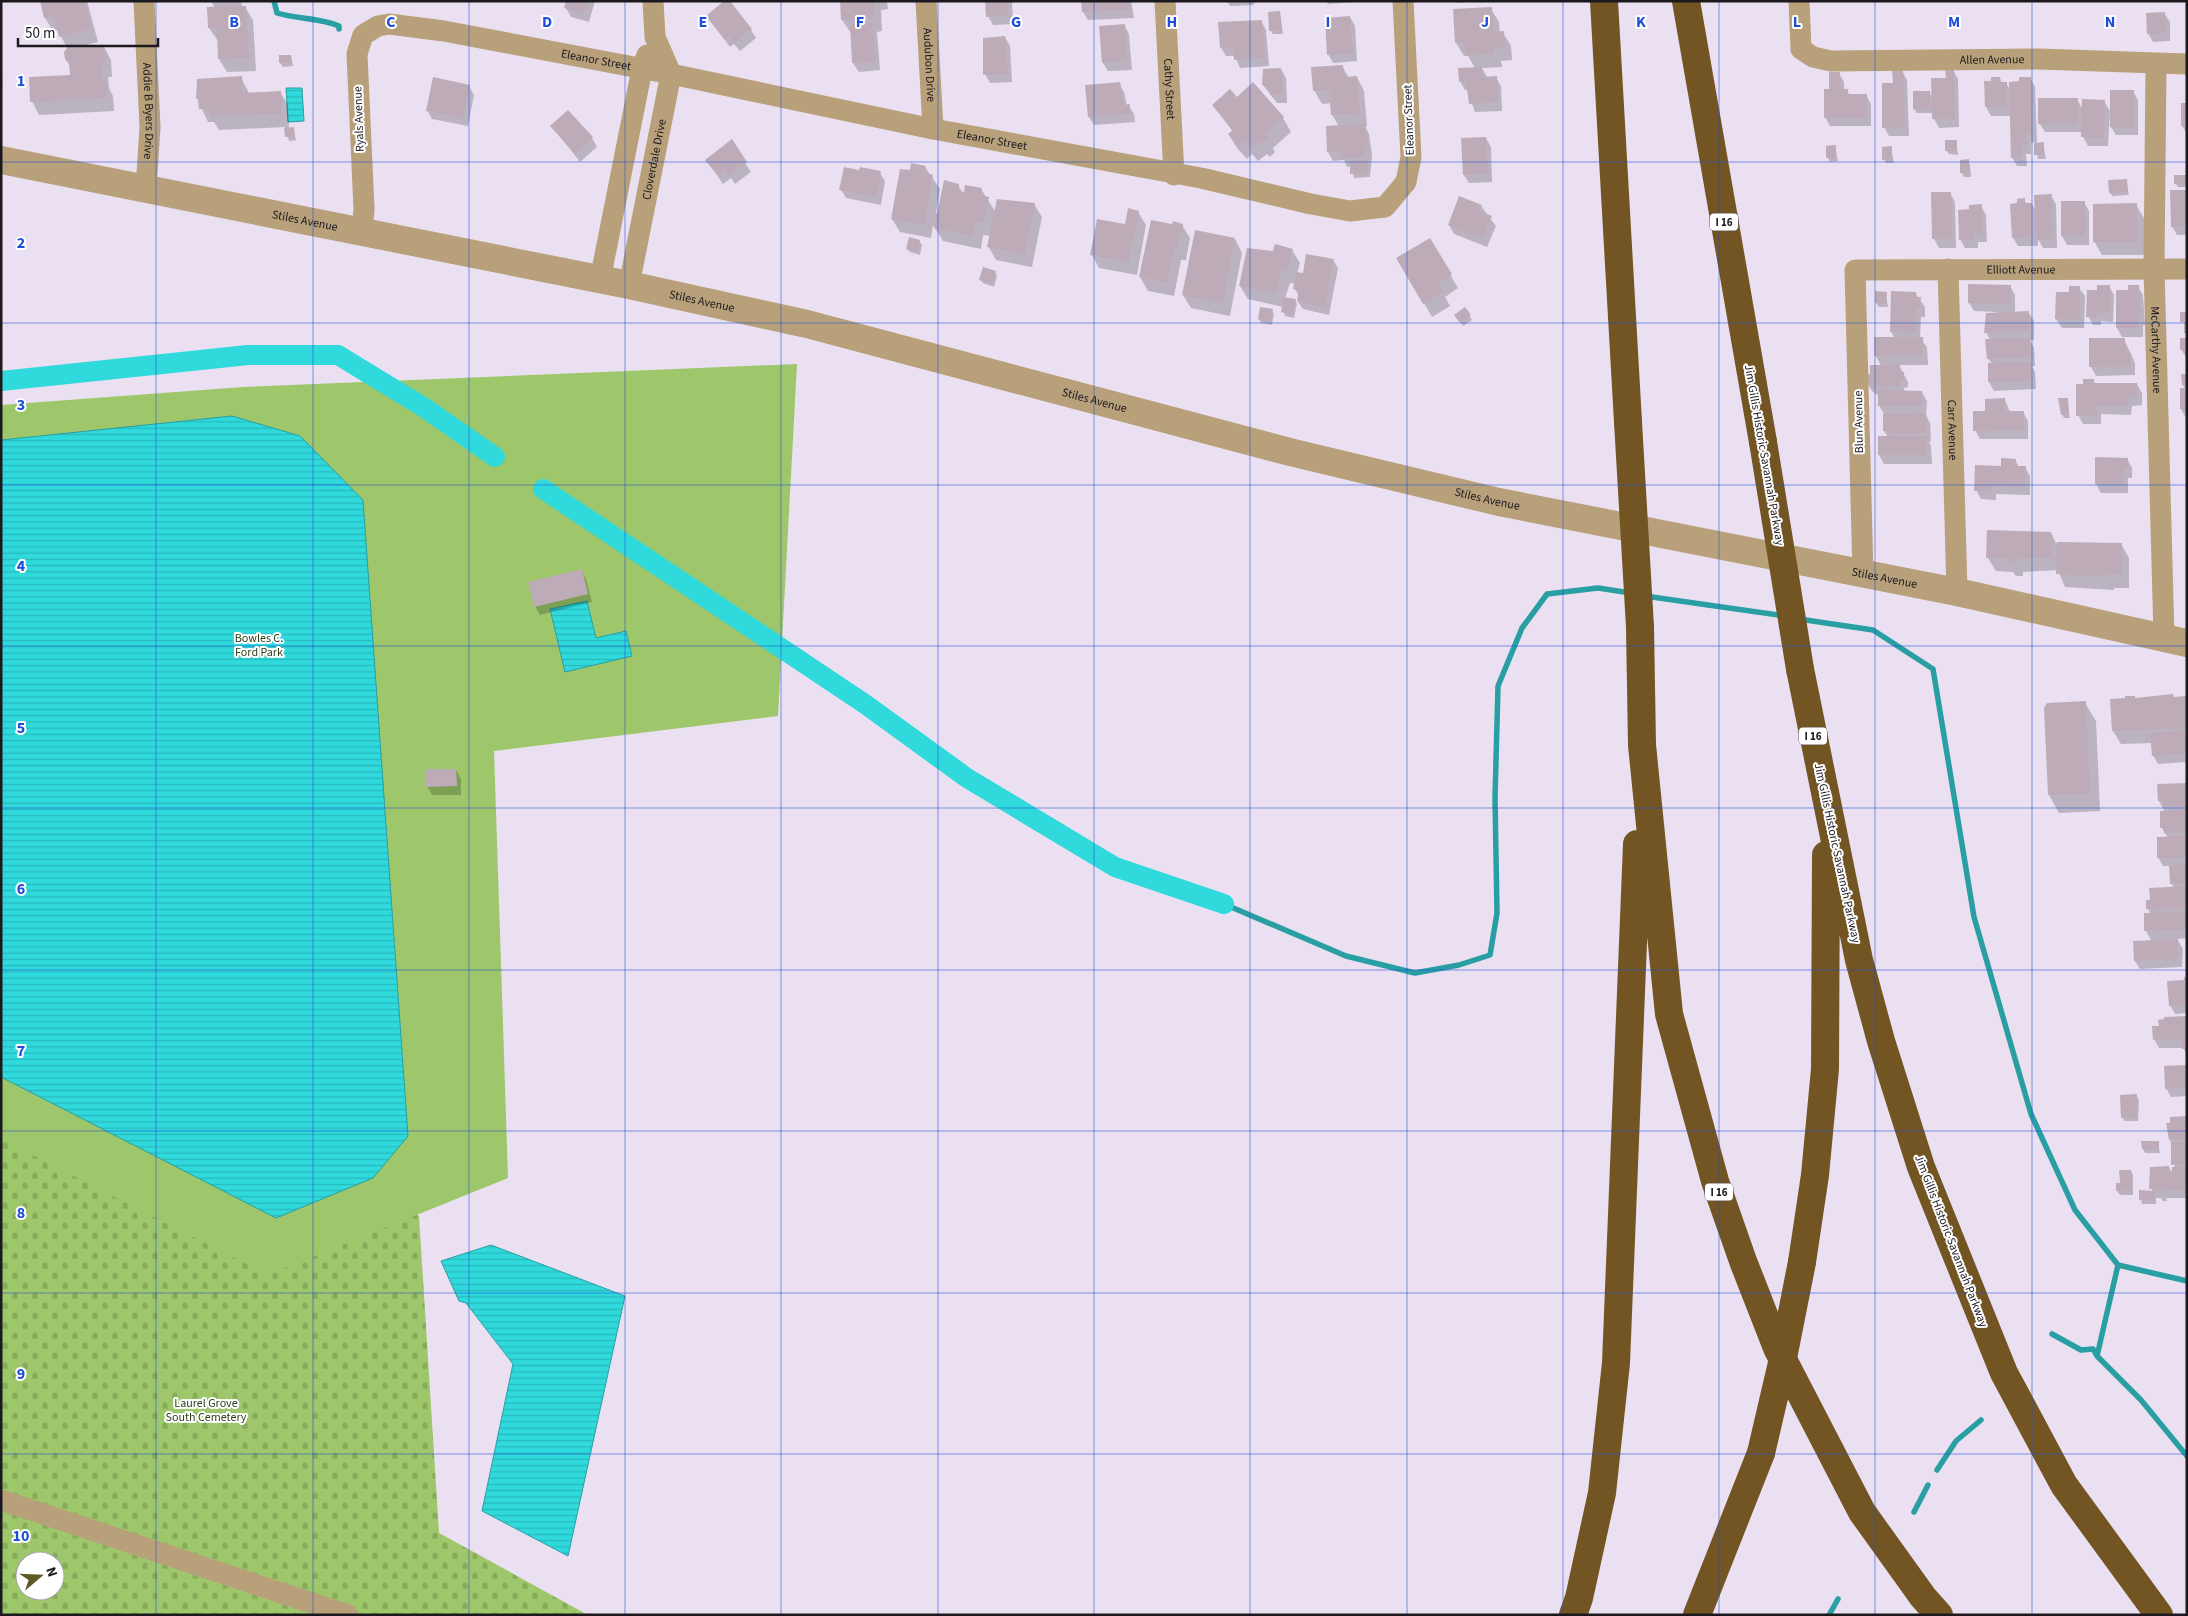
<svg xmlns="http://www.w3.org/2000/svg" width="2188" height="1616" font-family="'Source Sans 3',sans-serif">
<defs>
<pattern id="cemetery-stones" width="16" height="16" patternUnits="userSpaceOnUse" patternTransform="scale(1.25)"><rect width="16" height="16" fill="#9dc76a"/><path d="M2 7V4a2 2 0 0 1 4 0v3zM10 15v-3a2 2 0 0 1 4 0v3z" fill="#87aa5b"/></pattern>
<pattern id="water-rules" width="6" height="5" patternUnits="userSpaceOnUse" patternTransform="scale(1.25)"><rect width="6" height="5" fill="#2fd9dc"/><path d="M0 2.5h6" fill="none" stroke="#29babc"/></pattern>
</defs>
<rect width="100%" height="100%" fill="#eae0f1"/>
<path fill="url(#cemetery-stones)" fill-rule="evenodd" d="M1 1077 373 1178 419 1216 439 1533 588 1615H1ZM25 1561H55V1591H25Z"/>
<path fill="#9dc76a" d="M797 364 778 716 494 751 508 1178 268 1275 1 1139V405L243 387Z"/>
<path fill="url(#water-rules)" stroke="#299fa3" d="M286 88H302L304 121 288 122Z
M232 416 300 436 363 500 408 1136 373 1178 276 1218 1 1077V440Z
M587 601 596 638 626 631 632 656 565 672 550 609Z
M491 1245 625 1296 568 1556 482 1511 513 1364 466 1303 459 1301 441 1261Z"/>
<path fill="#0003" d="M41 1H87L98 42 82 46 104 47 111 60 112 77H108L109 88 113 96 114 111 39 115 32 101 71 76V68L66 59 68 50 58 30 53 31 45 18Z
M211 1H241L242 7H245L253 20 256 71 227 72 219 59 218 41 209 28 208 8H215Z
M565 1H595L589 22 571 17 566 8Z
M841 1H887L888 9 881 10 882 31 877 32 880 70 859 72 853 63 851 33 842 20Z
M986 1H1012L1013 24 993 25 988 16Z
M1082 1H1131L1134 18 1088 20 1083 12Z
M1227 1H1254V5L1230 6Z
M1326 1H1355V2L1328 4Z
M1455 1H1477L1456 3Z
M1491 9 1499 22 1500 33H1503L1511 46 1512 60 1501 61 1502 67 1482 68 1487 77 1496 78 1501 86 1502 111 1475 112 1467 90H1465L1460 81 1475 68 1468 56H1464L1456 43Z
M1280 12 1283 34H1273L1271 31Z
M2164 13 2170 22V41L2153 42 2148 33Z
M707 16 751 30 756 38 740 51 734 44 730 47Z
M1350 17 1355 26 1357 61 1333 63 1328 54Z
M1261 21 1266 30 1269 66 1240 68 1235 56H1226L1221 48Z
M1124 25 1129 34 1132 70 1108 71 1103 63Z
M1005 37 1010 46 1012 82 990 83 985 74Z
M291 56 293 66 283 67 280 63Z
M1342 66 1349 78 1357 77 1364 91 1367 126H1365L1369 134 1372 155 1370 177 1354 178 1351 166 1347 167 1344 160 1333 161 1328 152 1339 127 1332 114V103L1322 104 1314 90Z
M1281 69 1286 78 1287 103H1277L1263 85Z
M1953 70 1958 79 1959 127 1939 128 1934 119 1933 113H1917L1914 109 1929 92 1933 99Z
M1902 71 1907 80 1909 136H1889L1884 127 1894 84Z
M1839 73 1844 82V91H1847L1850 95H1866L1871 104V126H1830L1825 117 1831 91Z
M1 76 3 79 1 98Z
M241 78 249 93 280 92 288 105 289 129 293 128 296 140 289 141 285 127 219 130 214 122H208L197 98Z
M2000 78 2002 83H2006L2010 90 2030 78 2035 87 2037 144H2043L2046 159H2038L2035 142 2031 143V154H2026L2027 166H2017L2012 157 2011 116H1991L1986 107V82H1992Z
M1119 84 1124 92 1127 106H1129L1134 114 1135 122 1094 125 1089 117Z
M1253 84 1283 118 1291 132 1273 148 1275 152 1270 157 1267 154 1258 161 1252 154 1247 159 1237 148 1229 135 1233 132 1214 106 1237 99Z
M469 86 474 95 468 126 432 119 427 110Z
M2133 91 2138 100V135H2116L2111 127Z
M2077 99 2083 110 2104 101 2110 111 2108 146H2088L2083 137V132H2045L2040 124Z
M2187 104V134L2182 126Z
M568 112 592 138 597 147 580 162 552 126Z
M1486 138 1491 147 1492 182 1469 183 1464 175Z
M731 141 751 172 735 184 731 178 723 184 707 160Z
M1956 141 1958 155 1949 154 1946 150Z
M1835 147 1838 161 1830 162 1828 158Z
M1891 148 1894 163H1886L1884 159Z
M1961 161H1968L1970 165 1971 177H1964L1962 173Z
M925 167 940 189 936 213H938L958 185 964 195 981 189 995 211 1034 204 1042 217 1032 267 996 260 988 246 990 236 983 235 981 249 943 241 933 225 931 238 900 232 892 219 911 172Z
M880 173 885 181 881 205 846 198 841 190Z
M2187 176V187H2178L2175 183Z
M2126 180 2129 195 2112 196 2110 192Z
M2187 191V235H2177L2172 226Z
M1933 193H1950L1955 202 1956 248H1939L1934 239Z
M2051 196 2056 204 2057 248H2043L2038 239V246H2018L2013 238 2018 205 2024 200 2027 204H2032L2035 210Z
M2084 202 2089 211V245H2067L2062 236Z
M2136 205 2144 218V255H2102L2094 241Z
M1481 206 1496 226 1487 247 1454 234 1449 225Z
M1981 206 1986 215 1987 242H1978V248H1965L1960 239Z
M1138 212 1146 225 1137 275 1099 268 1092 255Z
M1182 225 1190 238 1186 260H1181L1174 296 1148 291 1140 277 1173 226Z
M1235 239 1242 253 1230 316 1191 308 1183 295Z
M1430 239 1458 288 1445 297 1450 306 1432 317 1398 258Z
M919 241 922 245 920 255 910 252 907 249Z
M1292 250 1300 263 1297 274 1304 275 1333 260 1338 268 1329 315 1303 309 1298 302 1299 296 1295 289 1296 284 1290 283 1285 298 1295 300 1297 304 1294 318 1285 316 1283 307 1248 299 1240 286 1274 253Z
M995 272 997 276 994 287 983 283 980 279Z
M2010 286 2015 295V313H2029L2034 321V340H2030L2034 348 2035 366H2032L2035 372 2036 389 1994 391 1989 382V364H1992L1988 358 1990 340 1986 332 1998 312 1974 311 1969 303Z
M2109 286 2114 295 2113 322 2101 321V325H2093L2088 316 2098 292Z
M2138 287 2143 295 2145 325H2143V337H2122L2117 328 2129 292Z
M2079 288 2085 296 2084 328H2062L2056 319 2070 293Z
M1886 293 1888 307H1879L1876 303Z
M1915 293 1925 307V317H1921L1920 338 1927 347 1928 365H1899L1908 382V387L1904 388V392H1922L1927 401 1926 415 1930 423 1931 441 1929 442 1931 446 1932 464H1884L1879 455 1888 437 1884 431V414L1879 405V396L1872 391 1867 383 1871 375 1881 366 1876 356V338H1895L1891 332Z
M1465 308 1472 320 1463 326 1455 315Z
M1272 311 1274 314 1272 325 1261 323 1259 319Z
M2124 339 2135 363V375L2096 376 2091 367V340Z
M2187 339V359L2181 349Z
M2187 375V418H2186L2181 409 2186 390 2183 385Z
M2093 380 2096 385 2137 384 2142 393V405L2132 406 2131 415 2101 414V424H2083L2078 415 2084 385Z
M2005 400 2010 412H2023L2028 421V439H1980L1975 430 1986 412Z
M2067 400 2070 418H2064L2062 414Z
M2127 459 2132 468V478H2128V493H2101L2096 484Z
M2015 460 2019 467H2025L2030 476V495L1996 494V500L1981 499 1976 490 2002 467Z
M1988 531 2051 533 2056 543 2121 544 2129 558V588H2114V590L2065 587 2058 570 2023 572V576H2016L2013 572 1996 571 1988 558Z
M581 570 586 579 592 602 540 615 535 606Z
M2173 696 2174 698 2187 697V762L2158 764 2153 755 2152 743 2121 744 2113 731 2135 697 2136 699Z
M2085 703 2096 721 2100 811 2059 813 2049 795 2045 708Z
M456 770 461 779V795H432L427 786Z
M2187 784V938L2177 939 2183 949 2182 967 2140 969 2135 961 2152 942 2146 931 2145 914H2151L2148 909 2151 901 2174 888 2171 883 2170 866H2163L2158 857 2168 838 2162 828 2165 812 2159 801Z
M2187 978V1013L2175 1014 2170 1005Z
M2187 1017V1055L2183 1048H2159L2154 1039 2160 1027Z
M2187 1066V1096L2171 1097 2166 1088Z
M2137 1096 2139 1100 2138 1121H2125L2122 1117Z
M2187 1117V1198H2166L2167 1201H2163L2161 1198H2156V1204H2142L2140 1192H2152L2151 1168 2169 1167 2173 1175 2175 1169 2170 1139Z
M2158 1142 2160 1153H2145L2143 1149Z
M2131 1171 2133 1175V1195H2120L2117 1191Z"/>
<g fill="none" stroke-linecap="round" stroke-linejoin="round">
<path stroke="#299fa3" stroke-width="5.5" d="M274 1 277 13C296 19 322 18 339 26V29
M1645 596 1785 616
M1799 619 1873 630 1933 669 1974 917 2031 1114 2075 1210 2118 1265 2187 1281
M1224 904 1346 956 1415 973 1459 965 1490 955 1497 913 1495 798 1498 686 1522 628 1547 594 1598 588 1631 593
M2118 1265 2097 1356 2141 1400 2187 1456
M2052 1334 2081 1350 2093 1349 2097 1356
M1937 1470 1956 1441 1981 1420
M1914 1512 1928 1485
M1829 1615 1838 1599"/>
<path stroke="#2fd9dc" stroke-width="20" d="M1 381 248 355H338L425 408 495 457
M543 489 865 704 967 778 1115 867 1224 904"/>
</g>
<path fill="#bdacb7" d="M40 1H85L91 29 59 37 54 16 44 18Z
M566 1H588L584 14 564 8Z
M724 1H730L752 29 734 43 729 36 725 40 706 16Z
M840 1H874L875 18 841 20Z
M985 1H1008L1009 15 986 17Z
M1081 1H1129L1130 9 1082 12Z
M246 6 249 58 218 59 217 28H208L207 7Z
M1492 7 1493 32 1504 31 1505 47 1494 48V54L1466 55 1465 42 1455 43 1453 9Z
M1280 11 1282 30 1269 31 1268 12Z
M2165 12 2166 33 2147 34 2146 13Z
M1350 16 1353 53 1327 55 1325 18Z
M1262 20 1265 58 1234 60 1233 48H1220L1218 22Z
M873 23 875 62 852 63 850 25Z
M1125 24 1127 61 1102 63 1099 26Z
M1005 36 1008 73 983 75V38Z
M104 45 105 63 101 64 102 82 106 81 107 98 30 102 29 77 70 75 69 63 65 59 64 52 68 47Z
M279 55H291L292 63H279Z
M1343 65 1344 77 1357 76 1360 113 1331 115 1329 90 1313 91 1311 67Z
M1482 67V77L1497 76 1498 102 1469 104 1466 81 1459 82 1458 68Z
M1281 68 1283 94 1270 95V88L1262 85 1263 69Z
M1945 69H1954L1955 119H1932L1931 78H1946Z
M1892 70H1903L1905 127 1882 128V83H1893Z
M1829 72H1840V89H1848V94H1867V118H1824V89H1829Z
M242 76 243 93 281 91 282 113 210 117V109H199L198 99H196L197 79Z
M433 77 470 85 463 118 426 111Z
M1991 77H2000V82H2007V107H1985L1984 81H1991Z
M2019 77H2031L2032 134H2027V145L2022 146V157L2011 158 2009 82 2019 81Z
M1120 82 1124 105 1130 104V114L1088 117 1085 85Z
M1253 82 1284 117 1265 134 1268 138 1261 144 1258 141 1250 148 1244 141 1238 146 1228 134 1233 130 1212 105 1230 89 1237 97Z
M2110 90H2134V126L2132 128 2110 127Z
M1913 91H1930V109H1913Z
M2038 98H2078V124H2038Z
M2082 99 2105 100 2103 138 2081 137Z
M2181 103H2187V126H2181Z
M568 110 593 137 575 154 550 126Z
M1365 124 1368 145 1365 150V157L1341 158V151L1327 152 1326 126Z
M294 127 295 136 285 137 284 128Z
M1486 137 1488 174 1463 175 1461 138Z
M732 139 747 162 729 176 725 170 718 176 705 160Z
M1945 140H1957V151H1945Z
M2044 142V155H2034V143Z
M1836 145V158H1826V146Z
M1892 146V159L1882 160V147Z
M1969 159V173H1960V160Z
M1368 160V173L1350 174V161Z
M911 163 926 166 924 173 933 175 924 225 891 219 900 169 910 170Z
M844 167 859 170 860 167 881 171 876 196 839 190Z
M2174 175H2187V183L2174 184Z
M2127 179 2128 192 2109 193 2108 180Z
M944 180 959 184 958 191 964 192 965 185 982 188 980 195 989 197 984 223 976 222 973 236 934 228Z
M2170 190H2187L2185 226 2171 227Z
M1931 192H1951L1952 239H1932Z
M2052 194 2053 239 2036 240 2034 195Z
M1459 196 1482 205 1479 211 1492 216 1482 239 1448 225Z
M2025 198V203H2032L2033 237 2012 238 2010 204 2017 203V199Z
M997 199 1035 203 1025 254 987 247Z
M2061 201H2085V236H2061Z
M2137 203V242H2093V204Z
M1982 204V234H1974V240H1959L1958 210 1969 209V205Z
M1128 208 1139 211 1129 262 1090 255 1097 219 1125 224Z
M1151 220 1172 224 1173 221 1183 224 1178 248 1174 247 1167 283 1139 277Z
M1195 230 1235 238 1223 303 1182 295Z
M909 237 920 240 918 252 906 249Z
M1430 238 1452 274 1438 283 1444 292 1423 304 1396 258Z
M1275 244 1293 249 1288 271 1282 270 1275 294 1239 286 1247 248 1273 251Z
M1306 254 1334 259 1324 307 1297 301 1299 290 1293 289 1297 272 1303 273Z
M983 267 996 271 992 284 979 280Z
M1968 284 2011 285V304L1968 303Z
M2097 285H2110L2109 313H2096V317H2086L2087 290H2097Z
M2128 285H2139L2141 317H2139V328H2116V290H2128Z
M2069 286H2080L2079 320 2055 319 2056 292H2069Z
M1875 291 1887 292 1886 304 1875 303Z
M1891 291 1916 292V297H1921L1920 309 1917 308 1916 333 1890 332Z
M1284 297 1296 299 1292 315 1281 312Z
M1260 307 1273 309 1270 322 1258 319Z
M1465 307 1471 315 1460 323 1454 315Z
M2029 311V331L1984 333 1986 313Z
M2180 312H2187V333H2184V322H2180Z
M1874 337H1923V356H1874Z
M2030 338V357L1987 359 1985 339Z
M2089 338H2125V353H2131V367H2089Z
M2180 338H2187V350H2180Z
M2031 362 2032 381 1988 382V363Z
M1870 365H1900V372H1904V379H1900V387H1870V383H1866V374H1870Z
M2181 374H2187V385H2182Z
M2083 379H2094V383H2137V397H2127V406H2097V415L2076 416V384H2083Z
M2180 388H2187V409H2180Z
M1878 390 1922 391V406H1878Z
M2005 398V411H2024L2023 430 1973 431V411H1985V399Z
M2058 398H2068L2069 414 2061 415Z
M1926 413 1927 433 1891 434 1890 431H1883V414Z
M1878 436H1927V455H1878Z
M2095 457 2128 458V469H2124L2123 484H2095Z
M2001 458 2016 459V466H2026L2025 487 1992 486V491H1974L1975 465 2001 466Z
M1987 530 2051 532 2054 547H2051V557L2016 559V563H2007V558H1986Z
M2057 542 2122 543V575L2107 574V577L2056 574Z
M582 569 588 594 534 607 528 582Z
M2173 694V697L2187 696V728L2112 731 2110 699 2125 698V696H2135V698Z
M2086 701 2090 793 2048 795 2044 708 2047 703Z
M2186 731 2187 753 2152 756 2150 733Z
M426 769H456L457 786 426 787Z
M2187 783V806L2163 807V801H2158L2157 784Z
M2187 809V832L2164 833 2163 828H2160V811Z
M2187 836V857L2157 858V837Z
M2187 864V883L2170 884 2169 865Z
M2187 886V908L2146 909V900H2150L2149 888Z
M2187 912V930L2144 931V913Z
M2178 939 2177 959 2134 961 2133 941Z
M2187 976V1004L2169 1006 2167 981 2184 980V977Z
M2187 1016V1049H2182V1039L2153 1040 2152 1026H2159L2158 1020 2164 1019V1017Z
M2187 1065V1088L2165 1089 2164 1066Z
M2137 1094 2136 1117 2121 1118 2120 1095Z
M2187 1116V1139L2169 1140 2166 1123H2170V1117Z
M2141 1141H2159V1149H2142Z
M2171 1142H2187V1164L2171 1165Z
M2169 1166V1171H2172V1167H2187V1190L2162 1189V1193H2157V1189H2149L2150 1167Z
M2119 1170H2131L2132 1191H2116V1183H2120Z
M2139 1190 2155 1191 2154 1201 2139 1200Z"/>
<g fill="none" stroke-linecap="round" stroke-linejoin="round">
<g stroke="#b8a07a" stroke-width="21">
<path id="s1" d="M144 1 150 127 146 189"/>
<path id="s2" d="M926 1 933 129"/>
<path id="s3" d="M1165 1 1174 175"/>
<path id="s4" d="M1799 1 1801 49 1813 57 1831 61 2039 59 2187 64"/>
<path id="s5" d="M2156 64 2154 269 2164 637"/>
<path id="s6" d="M362 233 364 209 357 54 363 35 378 26 389 24 444 31 671 74 933 129 1201 178 1311 204 1350 211 1385 207 1406 182 1411 157 1403 1"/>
<path id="s7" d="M1948 269 1957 592"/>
<path d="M600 280 642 69 647 55"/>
<path id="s8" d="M629 285 671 74 655 37 653 1"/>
<path id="s9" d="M1863 574 1855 270 2187 269"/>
<path d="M1 1500 348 1615"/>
</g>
<path stroke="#b8a07a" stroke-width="28" id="s10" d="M1 160 629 285 807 324 1290 452 1499 502 1957 592 2187 643"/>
<path stroke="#725522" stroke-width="28" d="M1604 1 1628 422
M1686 1 1763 442
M1640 627 1642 745 1669 1014 1715 1181 1743 1261 1777 1348 1862 1512 1923 1597 1939 1615
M1800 669 1859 960 1881 1041 1921 1167 2004 1373 2064 1485 2159 1615
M1802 1262 1815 1175 1825 1069 1826 855
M1573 1615 1579 1598 1602 1493 1616 1363 1637 844
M1697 1615 1761 1453"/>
<path stroke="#725522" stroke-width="28" d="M1628 422 1640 627
M1763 442 1800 669
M1761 1453 1782 1363 1802 1262"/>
</g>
<path fill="none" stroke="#1d4ed8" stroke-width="1" stroke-opacity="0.55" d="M156 1V1615M313 1V1615M469 1V1615M625 1V1615M781 1V1615M938 1V1615M1094 1V1615M1250 1V1615M1407 1V1615M1563 1V1615M1719 1V1615M1875 1V1615M2032 1V1615M1 162H2187M1 323H2187M1 485H2187M1 646H2187M1 808H2187M1 970H2187M1 1131H2187M1 1293H2187M1 1454H2187"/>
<g text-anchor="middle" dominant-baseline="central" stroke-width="4" stroke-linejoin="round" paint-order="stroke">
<g fill="#fff" stroke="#5f5d62" stroke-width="1">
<rect x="1710" y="213.5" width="28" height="17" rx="4"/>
<rect x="1799" y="727.5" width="28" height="17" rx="4"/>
<rect x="1705" y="1183.5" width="28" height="17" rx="4"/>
</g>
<g font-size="11" font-weight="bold" fill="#1b181e">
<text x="1724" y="222">I 16</text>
<text x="1813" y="736">I 16</text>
<text x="1719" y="1192">I 16</text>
</g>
<g font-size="12" fill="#1b181e" stroke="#fff">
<text stroke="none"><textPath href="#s6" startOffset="438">Eleanor Street</textPath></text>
<text stroke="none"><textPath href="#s4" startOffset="242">Allen Avenue</textPath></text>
<text stroke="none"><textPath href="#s2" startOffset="64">Audubon Drive</textPath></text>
<text stroke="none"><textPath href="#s3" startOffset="88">Cathy Street</textPath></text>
<text stroke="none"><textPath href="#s1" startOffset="110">Addie B Byers Drive</textPath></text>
<text transform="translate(359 119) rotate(-92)">Ryals Avenue</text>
<text transform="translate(1409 120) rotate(-92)">Eleanor Street</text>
<text stroke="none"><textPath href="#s6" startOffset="842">Eleanor Street</textPath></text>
<text stroke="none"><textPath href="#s8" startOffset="128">Cloverdale Drive</textPath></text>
<text stroke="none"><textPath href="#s10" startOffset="310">Stiles Avenue</textPath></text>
<text stroke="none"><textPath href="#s9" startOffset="470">Elliott Avenue</textPath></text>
<text stroke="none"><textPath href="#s10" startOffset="715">Stiles Avenue</textPath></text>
<text stroke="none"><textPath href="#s5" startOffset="286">McCarthy Avenue</textPath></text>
<text stroke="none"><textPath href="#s10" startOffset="1120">Stiles Avenue</textPath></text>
<text transform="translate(1859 422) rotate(-91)">Blun Avenue</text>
<text stroke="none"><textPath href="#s7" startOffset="161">Carr Avenue</textPath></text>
<text transform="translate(1764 455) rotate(80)">Jim Gillis Historic Savannah Parkway</text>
<text stroke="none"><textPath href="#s10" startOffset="1525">Stiles Avenue</textPath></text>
<text stroke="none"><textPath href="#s10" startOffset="1930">Stiles Avenue</textPath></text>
<text transform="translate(1837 853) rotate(78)">Jim Gillis Historic Savannah Parkway</text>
<text transform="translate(1951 1241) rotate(69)">Jim Gillis Historic Savannah Parkway</text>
</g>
<g font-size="12" fill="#2f3f19" stroke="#fff">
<text x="259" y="638">Bowles C.<tspan x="259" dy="14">Ford Park</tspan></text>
<text x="206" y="1403">Laurel Grove<tspan x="206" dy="14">South Cemetery</tspan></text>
</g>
</g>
<g font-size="16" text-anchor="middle" font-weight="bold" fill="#1d4ed8" stroke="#fff" stroke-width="4" stroke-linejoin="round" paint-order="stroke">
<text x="234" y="27">B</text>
<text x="391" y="27">C</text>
<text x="547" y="27">D</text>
<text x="703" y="27">E</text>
<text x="860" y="27">F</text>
<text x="1016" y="27">G</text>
<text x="1172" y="27">H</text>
<text x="1328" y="27">I</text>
<text x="1485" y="27">J</text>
<text x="1641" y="27">K</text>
<text x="1797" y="27">L</text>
<text x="1954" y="27">M</text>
<text x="2110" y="27">N</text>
<text x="21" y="86">1</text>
<text x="21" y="248">2</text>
<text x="21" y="410">3</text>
<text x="21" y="571">4</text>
<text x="21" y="733">5</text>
<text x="21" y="894">6</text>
<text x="21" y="1056">7</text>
<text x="21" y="1218">8</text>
<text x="21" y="1379">9</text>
<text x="21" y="1541">10</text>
</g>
<rect width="2188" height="1616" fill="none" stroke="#1b181e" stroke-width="5"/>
<g transform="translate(40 1576) rotate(71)"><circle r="24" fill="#ffffff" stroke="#a4a3a5"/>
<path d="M0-4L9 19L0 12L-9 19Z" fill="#5f5925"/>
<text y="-8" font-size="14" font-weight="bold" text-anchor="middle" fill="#1b181e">N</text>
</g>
<path d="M18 38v8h140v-8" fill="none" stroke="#1b181e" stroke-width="2.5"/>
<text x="25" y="38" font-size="15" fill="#1b181e" stroke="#ffffff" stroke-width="4" paint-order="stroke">50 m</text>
</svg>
